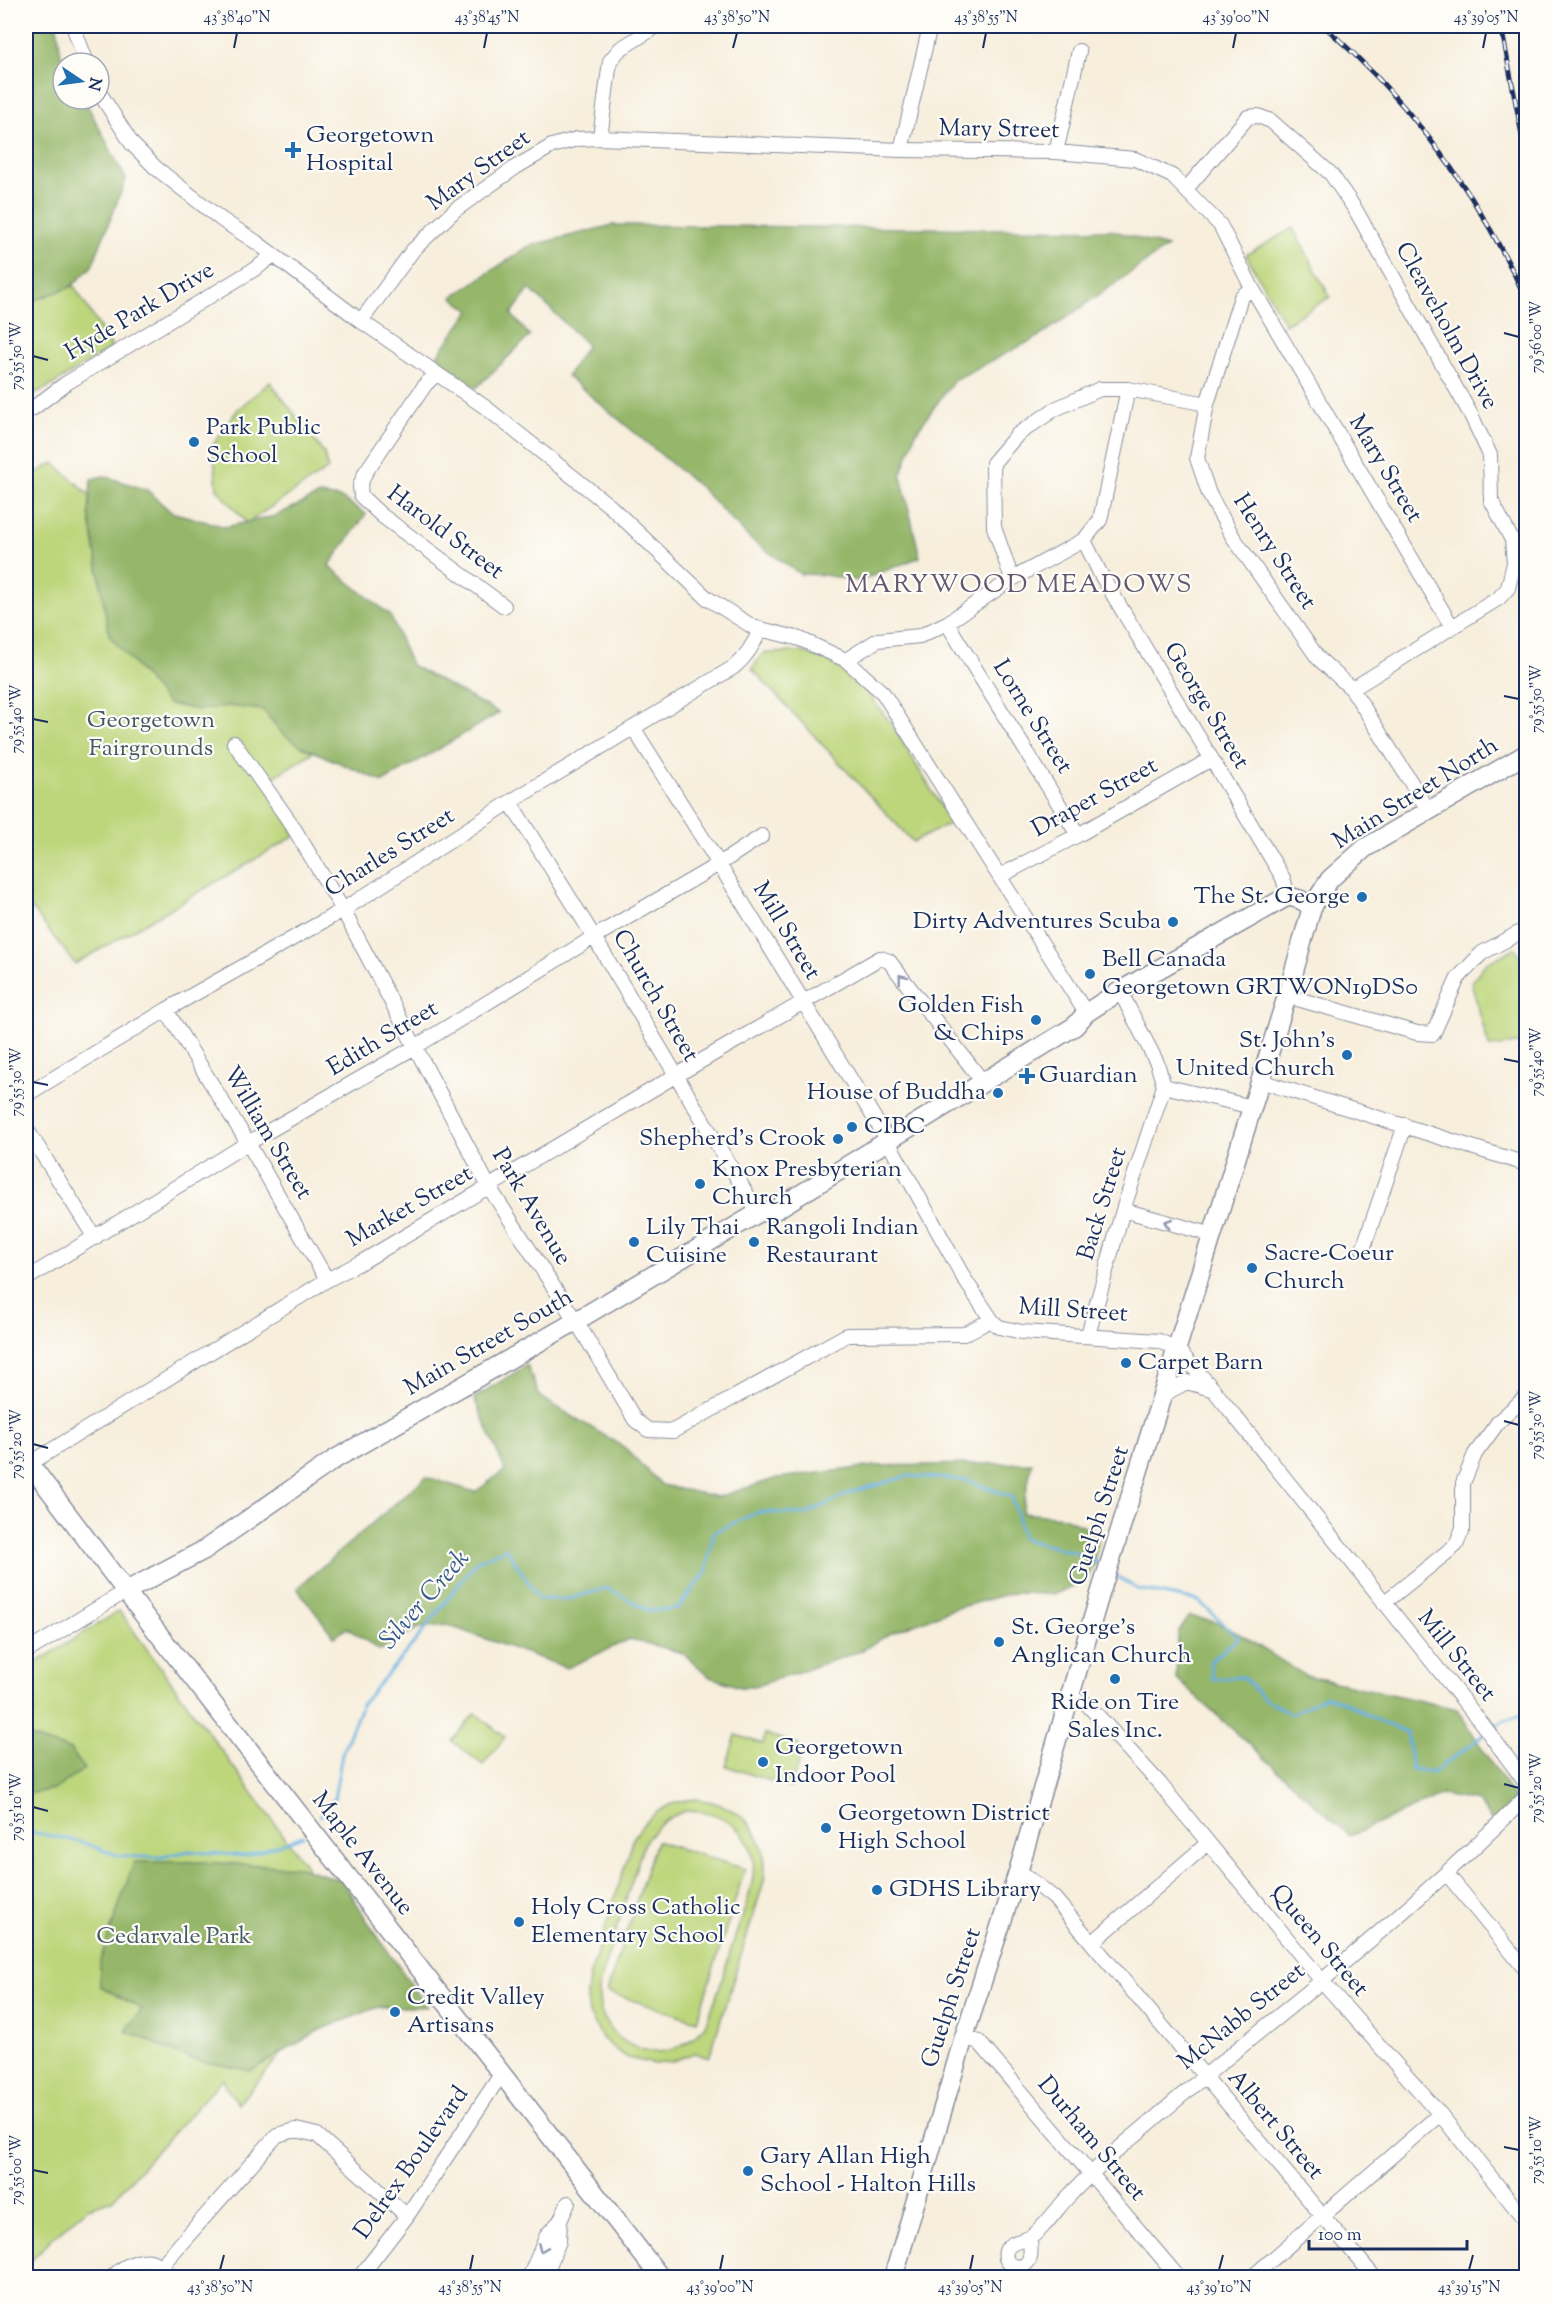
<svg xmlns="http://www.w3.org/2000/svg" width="1552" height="2303" font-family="'Sorts Mill Goudy',serif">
<rect width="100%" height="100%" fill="#fdfcf7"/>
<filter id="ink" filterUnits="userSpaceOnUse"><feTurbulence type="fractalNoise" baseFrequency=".0167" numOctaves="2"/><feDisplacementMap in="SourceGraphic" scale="12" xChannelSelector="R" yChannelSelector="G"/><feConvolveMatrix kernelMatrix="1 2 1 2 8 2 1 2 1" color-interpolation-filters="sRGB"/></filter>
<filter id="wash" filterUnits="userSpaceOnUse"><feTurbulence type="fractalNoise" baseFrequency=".008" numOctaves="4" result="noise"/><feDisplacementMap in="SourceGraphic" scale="24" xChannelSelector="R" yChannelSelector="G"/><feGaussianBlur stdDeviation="1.35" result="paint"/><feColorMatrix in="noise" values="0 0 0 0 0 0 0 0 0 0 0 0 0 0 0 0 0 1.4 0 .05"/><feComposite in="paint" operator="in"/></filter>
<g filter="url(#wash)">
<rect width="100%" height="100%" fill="#f7eedc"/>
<path fill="#bdd67b" stroke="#6c826c" stroke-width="1.5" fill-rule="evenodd" d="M1293 228 1330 297 1285 324 1246 255Z
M26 277 74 286 112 347 49 387 26 397Z
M270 382 324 453 328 469 247 523 217 489 213 445 238 409Z
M54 463 110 513 145 494 312 753 267 781 295 836 75 964 26 901V478Z
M803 652 831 662 867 693 893 726 951 823 913 842 752 669 763 653Z
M1515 948 1526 969V1043L1489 1047 1471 982 1485 964Z
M119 1611 370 1953 238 2104 227 2089 223 2078 112 2200 88 2208 52 2238 26 2266V1669Z
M475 1713 505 1737 483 1765 452 1741Z
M765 1734 799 1745 796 1756 800 1757 791 1788 726 1766 736 1735 763 1744Z
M695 1799C740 1804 771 1833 764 1881L709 2058 694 2053 671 2062 654 2064 628 2058 617 2051 603 2039 589 2014 587 1997 589 1978 634 1837C649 1814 667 1801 695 1799ZM686 1811C723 1809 758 1834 753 1875 751 1898 739 1923 732 1946 724 1972 717 2000 705 2025 692 2042 673 2055 650 2051 622 2047 600 2026 599 1996 598 1980 606 1963 611 1947 622 1913 632 1880 643 1846 653 1828 666 1817 686 1811Z
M656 1841 745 1869 697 2021 607 1992Z"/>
<path fill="#96b76b" stroke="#587364" stroke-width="1.5" d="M26 26H57L61 55 65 63H63V99H84L126 179 92 266 71 287 27 303 26 302Z
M613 225 1111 230 1167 247 1040 336 954 380 916 432 901 476 920 557 859 581 824 575 800 574 750 539 701 488 567 376 587 345 530 289 511 314 530 336 476 388 436 357 470 311 452 297 529 246Z
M104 476 147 490 171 512 225 527 275 516 319 495 341 498 366 514 329 566 390 615 411 665 499 713 383 782 301 746 282 733 263 710 228 706 199 710 168 704 109 635 89 513 91 479Z
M527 1365 540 1397 624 1447 662 1485 718 1497 777 1478 876 1466 1032 1463 1022 1513 1064 1517 1099 1534 1094 1565 1086 1581 1055 1594 1012 1593 953 1609 891 1633 861 1651 762 1684 743 1688 710 1677 683 1653 630 1639 567 1668 447 1625 418 1628 380 1650 347 1628 334 1637 297 1588 426 1477 475 1492 505 1470 474 1398Z
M1189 1616 1216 1622 1241 1635 1304 1675 1457 1709 1515 1800 1494 1823 1478 1802 1442 1795 1350 1836 1176 1678 1178 1632Z
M26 1736 71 1750 84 1769 55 1789 26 1794Z
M134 1862H201L300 1867 343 1881 371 1927 427 2007H378L320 2030 251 2071 190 2059 126 2031 142 2009 100 1986V1961Z"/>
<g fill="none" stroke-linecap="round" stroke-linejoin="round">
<path stroke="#68b1e0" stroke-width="3" d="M1112 1573 1137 1589 1199 1601 1238 1638 1210 1662 1213 1679 1243 1677 1264 1699 1292 1714 1326 1696 1345 1702 1384 1724 1407 1732 1412 1769 1433 1773 1485 1734
M1490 1730 1505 1720 1526 1714
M320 1816 334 1799 342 1754 362 1704 418 1638 476 1562 506 1548 539 1599H568L608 1588 649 1611 678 1608 706 1572 714 1532 758 1512 806 1514 852 1492 908 1476 966 1480 1012 1497 1023 1539 1084 1555 1102 1566
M26 1831 81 1842 116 1855 138 1857H162L189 1851 246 1856 303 1836"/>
</g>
</g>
<g filter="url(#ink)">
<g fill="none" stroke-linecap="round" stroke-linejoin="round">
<g stroke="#898e9d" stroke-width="16">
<path id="minor" d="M73 26 87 63
M99 92 132 144 156 168 222 220 256 242 361 321 485 407 611 507 707 598 753 627 800 639 846 660 883 693 1086 1013
M600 138 610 61 620 49 657 26
M901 150 930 26
M1056 152 1079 51
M1186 189 1248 117 1258 116 1271 121 1331 174 1355 209 1471 415 1490 455 1491 500 1512 540 1514 563 1508 588 1499 598 1352 689
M1252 288 1241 297 1207 404 1197 458 1209 494 1233 537 1318 658 1352 689 1429 811
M361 321 413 250 455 210 516 167 552 146 577 139 600 138 901 150 1056 152 1135 159 1172 176 1220 225 1252 288 1452 627
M436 374 425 385 365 473 360 486 361 496 381 515 504 606
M32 409 65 384 258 267 273 255
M1084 540 1100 573 1283 878 1288 896
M1012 579 994 527 993 463 1017 435 1055 409 1100 389H1128L1207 404
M947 623 1078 835
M846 660 878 640 920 636 947 623 1012 579 1084 540 1100 520 1128 389
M634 729 719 864 881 1129 965 1280 993 1322 999 1327 1022 1332 1159 1341 1177 1349 1213 1389 1483 1725 1526 1783
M234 743 292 825 343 910 489 1187 584 1334 635 1420 648 1430 673 1431 847 1335 964 1334 991 1320
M510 802 594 937 758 1213
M1000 876 1078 835 1211 759
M1120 991 1157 1063 1164 1086
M1287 996 1417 1033 1433 1034 1458 978 1482 953 1526 929
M166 1010 248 1143 327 1280
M1260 1081 1526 1164
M1164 1086 1252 1107
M26 1095 166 1010 343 910 510 802 734 667C747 656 754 645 760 629
M26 1128 95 1238
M1123 1210 1213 1235
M1363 1249 1405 1125
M26 1279 248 1143 415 1047 594 937 719 864 762 836
M1088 1335 1123 1210 1164 1086
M1164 1394 1187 1382 1211 1389
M26 1466 327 1280 365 1260 675 1076 880 958 889 961 983 1082
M1384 1603 1456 1545 1463 1528V1483L1475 1454 1499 1421 1526 1397
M26 1652 126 1591
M1071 1698 1087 1704 1160 1784 1322 1981 1440 2114 1526 2221
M1018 1872 1026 1876 1054 1898 1375 2278
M1447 1874 1526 1970
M1092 1943 1208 1843
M964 2037 979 2042 1179 2278
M1030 2238C1030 2245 1032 2254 1029 2260 1022 2273 1002 2265 1006 2251 1010 2241 1020 2242 1029 2238 1040 2233 1057 2209 1066 2199 1093 2170 1123 2145 1153 2120 1193 2085 1234 2052 1275 2019 1362 1949 1447 1876 1526 1797
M161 2266 277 2135 296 2130 317 2135 407 2216
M112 2278C117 2272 121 2269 127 2266 150 2255 156 2261 173 2278
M359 2278 407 2216 502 2073
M529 2278 547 2235 560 2221 568 2203
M544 2278 559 2241 560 2221
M1251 2278 1440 2114"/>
</g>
<g stroke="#898e9d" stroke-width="21">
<path id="major" d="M26 1459 143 1614 661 2278
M126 1591 204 1550 335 1459 576 1321 758 1213 775 1210 1075 1026 1086 1013 1120 991 1288 896 1301 900 1312 907
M893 2278 964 2037 1018 1872 1100 1594 1287 996 1312 907 1330 879 1365 848 1526 754"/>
</g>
<use href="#minor" stroke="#fff" stroke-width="14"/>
<use href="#major" stroke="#fff" stroke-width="18"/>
<g stroke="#1b2f5e" stroke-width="5">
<path id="rail" d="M1324 26C1411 103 1478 193 1526 299
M1501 26 1526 156"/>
</g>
<use href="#rail" stroke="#fdfcf7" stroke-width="3" stroke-dasharray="9" stroke-linecap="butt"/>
</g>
<defs><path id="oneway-chevron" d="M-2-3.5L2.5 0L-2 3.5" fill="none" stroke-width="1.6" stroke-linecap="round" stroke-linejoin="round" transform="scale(1.5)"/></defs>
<g stroke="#8d97ae">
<use href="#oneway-chevron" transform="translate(902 978) rotate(-128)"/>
<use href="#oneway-chevron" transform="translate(1168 1223) rotate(-164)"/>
<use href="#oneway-chevron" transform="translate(542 2248) rotate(113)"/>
</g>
</g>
<path fill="none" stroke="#1b2f5e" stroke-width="2" d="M234 48 237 33M484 48 487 33M733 48 737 33M983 48 986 33M1233 48 1236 33M1483 48 1486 33M1504 333 1519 337M33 356 48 360M1504 696 1519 699M33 719 48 722M1504 1059 1519 1062M33 1082 48 1085M1504 1421 1519 1425M33 1444 48 1448M1504 1784 1519 1788M33 1807 48 1811M1504 2147 1519 2150M33 2170 48 2173M220 2270 224 2255M470 2270 473 2255M720 2270 723 2255M970 2270 973 2255M1219 2270 1223 2255M1469 2270 1473 2255"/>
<g fill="#1f6fb2" stroke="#fdfcf7" stroke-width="2">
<path d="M290 141h6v6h6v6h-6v6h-6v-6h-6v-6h6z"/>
<circle cx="194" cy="442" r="6"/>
<circle cx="1362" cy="897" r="6"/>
<circle cx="1173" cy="922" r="6"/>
<circle cx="1090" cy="974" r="6"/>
<circle cx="1036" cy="1020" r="6"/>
<circle cx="1347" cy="1055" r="6"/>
<path d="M1024 1067h6v6h6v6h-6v6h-6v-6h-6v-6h6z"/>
<circle cx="998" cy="1093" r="6"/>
<circle cx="852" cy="1127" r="6"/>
<circle cx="838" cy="1139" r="6"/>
<circle cx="700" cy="1184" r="6"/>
<circle cx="634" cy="1242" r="6"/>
<circle cx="754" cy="1242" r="6"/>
<circle cx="1252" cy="1268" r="6"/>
<circle cx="1126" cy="1363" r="6"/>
<circle cx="999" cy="1642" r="6"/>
<circle cx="1115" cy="1679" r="6"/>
<circle cx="763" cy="1762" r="6"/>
<circle cx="826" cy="1828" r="6"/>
<circle cx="877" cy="1890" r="6"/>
<circle cx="519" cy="1922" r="6"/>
<circle cx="395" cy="2012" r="6"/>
<circle cx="748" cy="2171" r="6"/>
</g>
<g text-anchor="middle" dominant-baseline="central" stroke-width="4.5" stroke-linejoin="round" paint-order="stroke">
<g font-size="24" fill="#1b2f5e" stroke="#fdfcf7">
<text transform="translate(999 130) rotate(1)">Mary Street</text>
<text transform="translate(479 171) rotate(-36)">Mary Street</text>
<text transform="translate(140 312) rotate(-31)">Hyde Park Drive</text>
<text transform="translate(1446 326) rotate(61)">Cleaveholm Drive</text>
<text transform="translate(1385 469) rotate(59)">Mary Street</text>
<text transform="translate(445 533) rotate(37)">Harold Street</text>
<text transform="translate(1274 552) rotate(57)">Henry Street</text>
<text transform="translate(1206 706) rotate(59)">George Street</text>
<text transform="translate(1032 717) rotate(58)">Lorne Street</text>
<text transform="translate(1416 794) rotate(-32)">Main Street North</text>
<text transform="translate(1095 798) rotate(-29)">Draper Street</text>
<text transform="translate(390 853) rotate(-32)">Charles Street</text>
<text transform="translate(786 931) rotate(59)">Mill Street</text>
<text transform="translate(655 996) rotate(60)">Church Street</text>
<text transform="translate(383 1039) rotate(-31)">Edith Street</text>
<text transform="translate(267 1133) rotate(59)">William Street</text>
<text transform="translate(1103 1204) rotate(-73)">Back Street</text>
<text transform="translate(410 1207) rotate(-30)">Market Street</text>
<text transform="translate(531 1207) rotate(59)">Park Avenue</text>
<text transform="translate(1073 1311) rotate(4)">Mill Street</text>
<text transform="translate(489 1343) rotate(-30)">Main Street South</text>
<text transform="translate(1100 1516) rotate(-72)">Guelph Street</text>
<text transform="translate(1456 1656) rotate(51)">Mill Street</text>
<text transform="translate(362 1854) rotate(52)">Maple Avenue</text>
<text transform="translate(1319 1941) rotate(50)">Queen Street</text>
<text transform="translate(952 1998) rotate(-72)">Guelph Street</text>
<text transform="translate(1242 2017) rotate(-39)">McNabb Street</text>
<text transform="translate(1275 2125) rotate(50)">Albert Street</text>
<text transform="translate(1091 2139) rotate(50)">Durham Street</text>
<text transform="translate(412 2163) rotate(-55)">Delrex Boulevard</text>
</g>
<g font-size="24" fill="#1b2f5e" stroke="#fdfcf7" text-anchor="start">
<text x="306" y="136">Georgetown<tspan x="306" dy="28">Hospital</tspan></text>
<text x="206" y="428">Park Public<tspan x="206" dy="28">School</tspan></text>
<text x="1350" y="897" text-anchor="end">The St. George</text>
<text x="1161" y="922" text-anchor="end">Dirty Adventures Scuba</text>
<text x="1102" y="960">Bell Canada<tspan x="1102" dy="28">Georgetown GRTWON19DS0</tspan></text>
<text x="1024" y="1006" text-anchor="end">Golden Fish<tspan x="1024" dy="28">&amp; Chips</tspan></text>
<text x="1335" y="1041" text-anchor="end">St. John's<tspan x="1335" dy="28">United Church</tspan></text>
<text x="1039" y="1076">Guardian</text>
<text x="986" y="1093" text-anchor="end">House of Buddha</text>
<text x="864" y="1127">CIBC</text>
<text x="826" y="1139" text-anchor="end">Shepherd's Crook</text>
<text x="712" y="1170">Knox Presbyterian<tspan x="712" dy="28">Church</tspan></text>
<text x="646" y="1228">Lily Thai<tspan x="646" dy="28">Cuisine</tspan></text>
<text x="766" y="1228">Rangoli Indian<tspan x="766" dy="28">Restaurant</tspan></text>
<text x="1264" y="1254">Sacre-Coeur<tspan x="1264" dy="28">Church</tspan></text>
<text x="1138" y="1363">Carpet Barn</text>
<text x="1011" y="1628">St. George's<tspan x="1011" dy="28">Anglican Church</tspan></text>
<text x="1115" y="1703" text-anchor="middle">Ride on Tire<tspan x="1115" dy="28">Sales Inc.</tspan></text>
<text x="775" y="1748">Georgetown<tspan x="775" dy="28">Indoor Pool</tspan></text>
<text x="838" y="1814">Georgetown District<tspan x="838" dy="28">High School</tspan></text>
<text x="889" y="1890">GDHS Library</text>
<text x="531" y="1908">Holy Cross Catholic<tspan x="531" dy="28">Elementary School</tspan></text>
<text x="407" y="1998">Credit Valley<tspan x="407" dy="28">Artisans</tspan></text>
<text x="760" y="2157">Gary Allan High<tspan x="760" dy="28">School - Halton Hills</tspan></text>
</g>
<g font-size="24" fill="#445965" stroke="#fdfcf7">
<text x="151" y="721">Georgetown<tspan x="151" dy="28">Fairgrounds</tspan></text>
<text x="174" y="1937">Cedarvale Park</text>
</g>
<g font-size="26" letter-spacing="1.5" fill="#635971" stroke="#fdfcf7">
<text x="1019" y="585">MARYWOOD MEADOWS</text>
</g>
<g font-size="26" font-style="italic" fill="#365c8c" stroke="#fdfcf7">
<text transform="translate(425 1600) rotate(-49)">Silver Creek</text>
</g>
</g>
<rect width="1552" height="2303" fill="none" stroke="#fdfcf7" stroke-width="66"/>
<g transform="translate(81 81) rotate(103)"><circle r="28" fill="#fdfcf7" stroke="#a3aaba" stroke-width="1.5"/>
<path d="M0-4.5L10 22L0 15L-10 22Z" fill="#1f6fb2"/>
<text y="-9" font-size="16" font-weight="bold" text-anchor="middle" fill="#1b2f5e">N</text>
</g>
<path d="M1309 2240v9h158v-9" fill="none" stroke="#1b2f5e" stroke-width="3"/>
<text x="1318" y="2240" font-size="18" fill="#1b2f5e" stroke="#fdfcf7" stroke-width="4.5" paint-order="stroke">100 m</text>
<rect x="33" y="33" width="1486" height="2237" fill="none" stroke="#1b2f5e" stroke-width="2"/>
<g font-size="15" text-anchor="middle" fill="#1b2f5e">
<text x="237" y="22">43°38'40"N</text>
<text x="487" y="22">43°38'45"N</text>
<text x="737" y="22">43°38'50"N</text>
<text x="986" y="22">43°38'55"N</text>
<text x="1236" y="22">43°39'00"N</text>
<text x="1486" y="22">43°39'05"N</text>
<text transform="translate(1536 337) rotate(-90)" y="5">79°56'00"W</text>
<text transform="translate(16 356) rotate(-90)" y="5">79°55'50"W</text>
<text transform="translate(1536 699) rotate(-90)" y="5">79°55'50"W</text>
<text transform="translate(16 719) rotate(-90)" y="5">79°55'40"W</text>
<text transform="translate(1536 1062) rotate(-90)" y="5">79°55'40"W</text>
<text transform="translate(16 1082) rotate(-90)" y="5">79°55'30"W</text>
<text transform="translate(1536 1425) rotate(-90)" y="5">79°55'30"W</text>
<text transform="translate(16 1444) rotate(-90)" y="5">79°55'20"W</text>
<text transform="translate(1536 1788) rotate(-90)" y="5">79°55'20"W</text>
<text transform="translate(16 1807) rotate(-90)" y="5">79°55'10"W</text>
<text transform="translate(1536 2150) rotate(-90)" y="5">79°55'10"W</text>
<text transform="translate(16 2170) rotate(-90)" y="5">79°55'00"W</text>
<text x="220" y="2292">43°38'50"N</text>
<text x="470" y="2292">43°38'55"N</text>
<text x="720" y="2292">43°39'00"N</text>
<text x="970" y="2292">43°39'05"N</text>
<text x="1219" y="2292">43°39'10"N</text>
<text x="1469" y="2292">43°39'15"N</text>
</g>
</svg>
